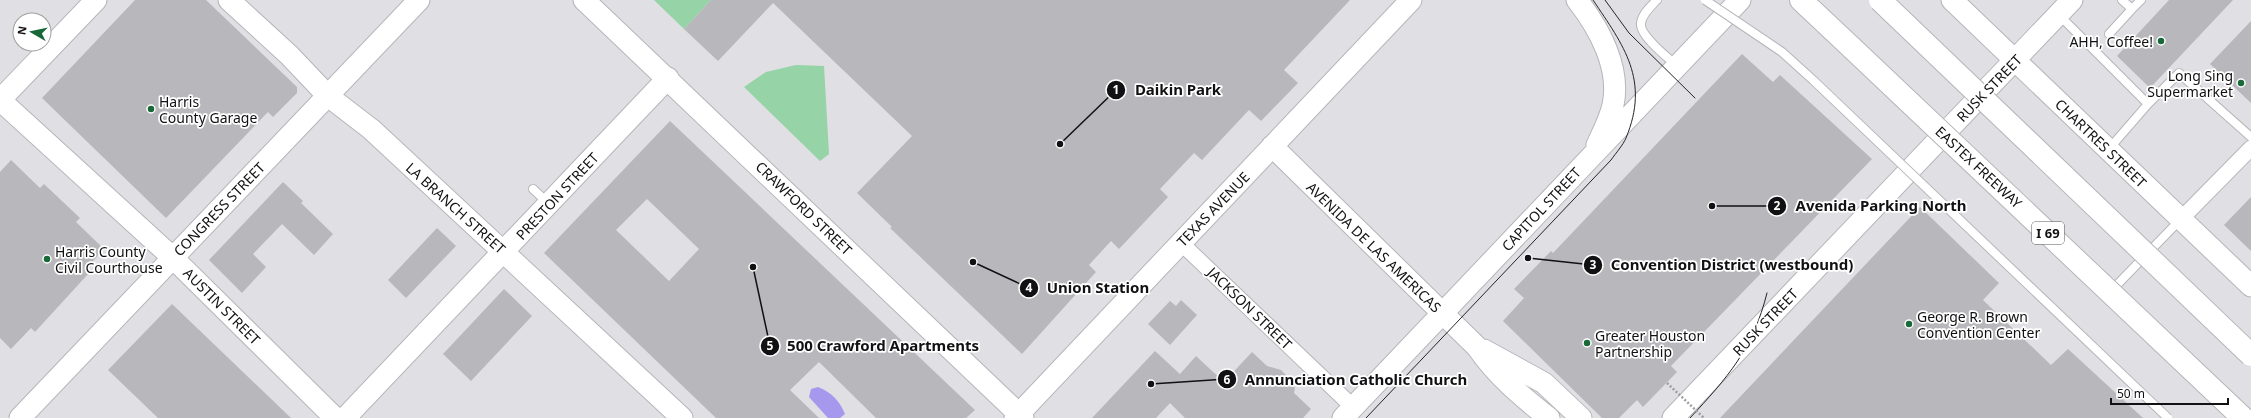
<svg xmlns="http://www.w3.org/2000/svg" width="2251" height="418" font-family="'Noto Sans',sans-serif">
<rect width="100%" height="100%" fill="#dfdfe4"/>
<path fill="#96d3a6" d="M654 0H711L684 29Z
M796 65 824 66 829 154 820 161 744 87 766 72Z"/>
<path fill="#a698ed" d="M818 387C832 393 839 400 845 414L840 418H828L809 397 811 389Z"/>
<path fill="#b8b8bc" fill-rule="evenodd" d="M135 0H206L297 87V93L273 117 268 112 166 218 42 98Z
M711 0H1350L1284 70 1298 83 1261 121 1249 110 1202 160 1194 153 1160 189 1168 197 1119 249 1111 241 1089 265 1096 272 1022 354 890 228 892 227 857 193 912 136 773 3 718 61 684 29Z
M2169 0H2233L2150 88 2117 56Z
M2251 21V103L2210 64Z
M1742 54 1773 82 1780 75 1872 159 1671 366 1677 372 1643 407 1637 400 1619 418H1602L1503 321 1524 298 1514 289 1551 251 1553 253Z
M670 121 975 410 966 418H876L819 362 790 390 819 418H716L544 253ZM647 199 699 249 669 281 616 230Z
M11 160 40 188 44 184 80 218 76 222 104 249 85 270 89 273 35 332 31 328 11 349 0 338V172Z
M283 182 303 201 301 203 333 234 314 255 282 224 253 254 266 267 242 293 209 260Z
M2251 197V251L2224 225Z
M1920 207 1999 283 1983 300 2051 365 2068 349 2143 418H1720Z
M437 228 456 246 406 298 388 280Z
M504 289 532 316 471 381 443 354Z
M1181 300 1197 315 1170 345 1148 324 1170 301 1176 306Z
M172 304 291 418H158L108 370Z
M1155 351 1180 374 1196 356 1224 382 1252 352 1267 366 1281 370 1291 380V384L1295 388 1294 393 1311 409 1303 418H1185L1170 403 1156 418H1092Z"/>
<g fill="none" stroke-linecap="round" stroke-linejoin="round">
<g stroke="#b6b5ba" stroke-width="10">
<path id="lane" d="M1657 0C1651 6 1642 14 1641 23 1639 35 1667 57 1676 65
M2122 0 2132 9 2141 0
M2059 15 2148 104
M2109 34 2132 9
M2108 150 2148 104 2179 73 2251 137
M533 189 549 204
M2111 291 2180 220"/>
</g>
<g stroke="#b6b5ba" stroke-width="17">
<path id="street" d="M2180 220 2251 148
M1181 243 1353 407"/>
</g>
<g stroke="#b6b5ba" stroke-width="23">
<path id="secondary" d="M229 0 289 55 328 96 371 129 682 418
M584 0 1023 418
M1577 0C1599 28 1621 68 1613 105 1610 119 1603 132 1597 145
M1952 0 2251 286
M0 100 172 257 335 418
M0 100 96 0
M1272 146 1477 347C1497 376 1522 397 1549 418
M1484 350 1544 383 1581 418
M20 418 419 0
M345 418 668 78
M1015 418 1411 0
M1343 418 1740 0
M1673 418 2072 0"/>
</g>
<g stroke="#b6b5ba" stroke-width="24">
<path id="highway" d="M1801 0 1852 48"/>
</g>
<use href="#lane" stroke="#fff" stroke-width="8"/>
<use href="#street" stroke="#fff" stroke-width="15"/>
<use href="#secondary" stroke="#fff" stroke-width="21"/>
<use href="#highway" stroke="#fff" stroke-width="22"/>
<path stroke="#262527" stroke-width="1" d="M1605 0 1629 33 1695 98
M1366 418 1611 160C1616 153 1623 145 1626 138 1650 80 1624 46 1593 0
M1690 418C1728 377 1753 349 1767 293"/>
<g stroke="#b6b5ba" stroke-width="10" stroke-linecap="butt">
<path id="lane-bridge" d="M1705 0 1782 52 1813 80 2168 418"/>
</g>
<g stroke="#b6b5ba" stroke-width="24" stroke-linecap="butt">
<path id="highway-bridge" d="M1880 0 2251 355
M1852 48 2243 418"/>
</g>
<path stroke="#9e9ea2" stroke-width="2.5" stroke-dasharray="2 2" stroke-linecap="butt" d="M1667 383 1704 418"/>
<use href="#lane-bridge" stroke="#fff" stroke-width="8"/>
<use href="#highway-bridge" stroke="#fff" stroke-width="22"/>
</g>
<g fill="#186838" stroke="#fff" stroke-width="1.5">
<circle cx="2161" cy="41" r="4"/>
<circle cx="2241" cy="83" r="4"/>
<circle cx="151" cy="109" r="4"/>
<circle cx="47" cy="259" r="4"/>
<circle cx="1909" cy="324" r="4"/>
<circle cx="1587" cy="343" r="4"/>
</g>
<g text-anchor="middle" dominant-baseline="central" stroke-width="3.5" stroke-linejoin="round" paint-order="stroke">
<rect fill="#fff" stroke="#585859" stroke-width="1" x="2032" y="222" width="32" height="22" rx="3"/>
<g font-size="13" font-weight="bold" fill="#111012">
<text x="2048" y="233">I 69</text>
</g>
<g font-size="14" fill="#111012" stroke="#fff" text-anchor="start">
<text x="2153" y="41" text-anchor="end">AHH, Coffee!</text>
<text x="2233" y="75" text-anchor="end">Long Sing<tspan x="2233" dy="16">Supermarket</tspan></text>
<text x="159" y="101">Harris<tspan x="159" dy="16">County Garage</tspan></text>
<text x="55" y="251">Harris County<tspan x="55" dy="16">Civil Courthouse</tspan></text>
<text x="1917" y="316">George R. Brown<tspan x="1917" dy="16">Convention Center</tspan></text>
<text x="1595" y="335">Greater Houston<tspan x="1595" dy="16">Partnership</tspan></text>
</g>
<g font-size="14" fill="#111012" stroke="#fff">
<text transform="translate(1989 88) rotate(-46)">RUSK STREET</text>
<text transform="translate(2101 143) rotate(44)">CHARTRES STREET</text>
<text transform="translate(1979 167) rotate(43)">EASTEX FREEWAY</text>
<text transform="translate(557 196) rotate(-47)">PRESTON STREET</text>
<text transform="translate(456 208) rotate(42)">LA BRANCH STREET</text>
<text transform="translate(804 208) rotate(44)">CRAWFORD STREET</text>
<text transform="translate(219 209) rotate(-46)">CONGRESS STREET</text>
<text transform="translate(1213 209) rotate(-46)">TEXAS AVENUE</text>
<text transform="translate(1541 209) rotate(-47)">CAPITOL STREET</text>
<text transform="translate(1374 247) rotate(44)">AVENIDA DE LAS AMERICAS</text>
<text transform="translate(222 306) rotate(45)">AUSTIN STREET</text>
<text transform="translate(1250 308) rotate(44)">JACKSON STREET</text>
<text transform="translate(1765 322) rotate(-46)">RUSK STREET</text>
</g>
</g>
<path fill="none" stroke="#111012" stroke-width="1.5" d="M1060 144L1116 90M1712 206L1777 206M1528 258L1593 265M973 262L1029 288M753 267L770 346M1151 384L1227 379"/>
<g fill="#111012" stroke="#fff" stroke-width="1.5">
<circle cx="1060" cy="144" r="4"/>
<circle cx="1712" cy="206" r="4"/>
<circle cx="1528" cy="258" r="4"/>
<circle cx="973" cy="262" r="4"/>
<circle cx="753" cy="267" r="4"/>
<circle cx="1151" cy="384" r="4"/>
<circle cx="1116" cy="90" r="10"/>
<circle cx="1777" cy="206" r="10"/>
<circle cx="1593" cy="265" r="10"/>
<circle cx="1029" cy="288" r="10"/>
<circle cx="770" cy="346" r="10"/>
<circle cx="1227" cy="379" r="10"/>
</g>
<g font-size="12" text-anchor="middle" font-weight="bold" fill="#fff">
<text x="1116" y="94">1</text>
<text x="1777" y="210">2</text>
<text x="1593" y="269">3</text>
<text x="1029" y="292">4</text>
<text x="770" y="350">5</text>
<text x="1227" y="384">6</text>
</g>
<g font-size="15" text-anchor="middle" font-weight="bold" fill="#111012" stroke="#fff" stroke-width="3.5" stroke-linejoin="round" paint-order="stroke">
<text x="1178" y="95">Daikin Park</text>
<text x="1881" y="211">Avenida Parking North</text>
<text x="1732" y="270">Convention District (westbound)</text>
<text x="1098" y="293">Union Station</text>
<text x="883" y="351">500 Crawford Apartments</text>
<text x="1356" y="385">Annunciation Catholic Church</text>
</g>
<g transform="translate(32 32) rotate(279)"><circle r="19" fill="#ffffff" stroke="#a09fa0"/>
<path d="M0-3L7 15L0 10L-7 15Z" fill="#186838"/>
<text y="-6" font-size="11" font-weight="bold" text-anchor="middle" fill="#111012">N</text>
</g>
<path d="M2111 398v6h117v-6" fill="none" stroke="#111012" stroke-width="2"/>
<text x="2117" y="398" font-size="12" fill="#111012" stroke="#ffffff" stroke-width="3" paint-order="stroke">50 m</text>
</svg>
